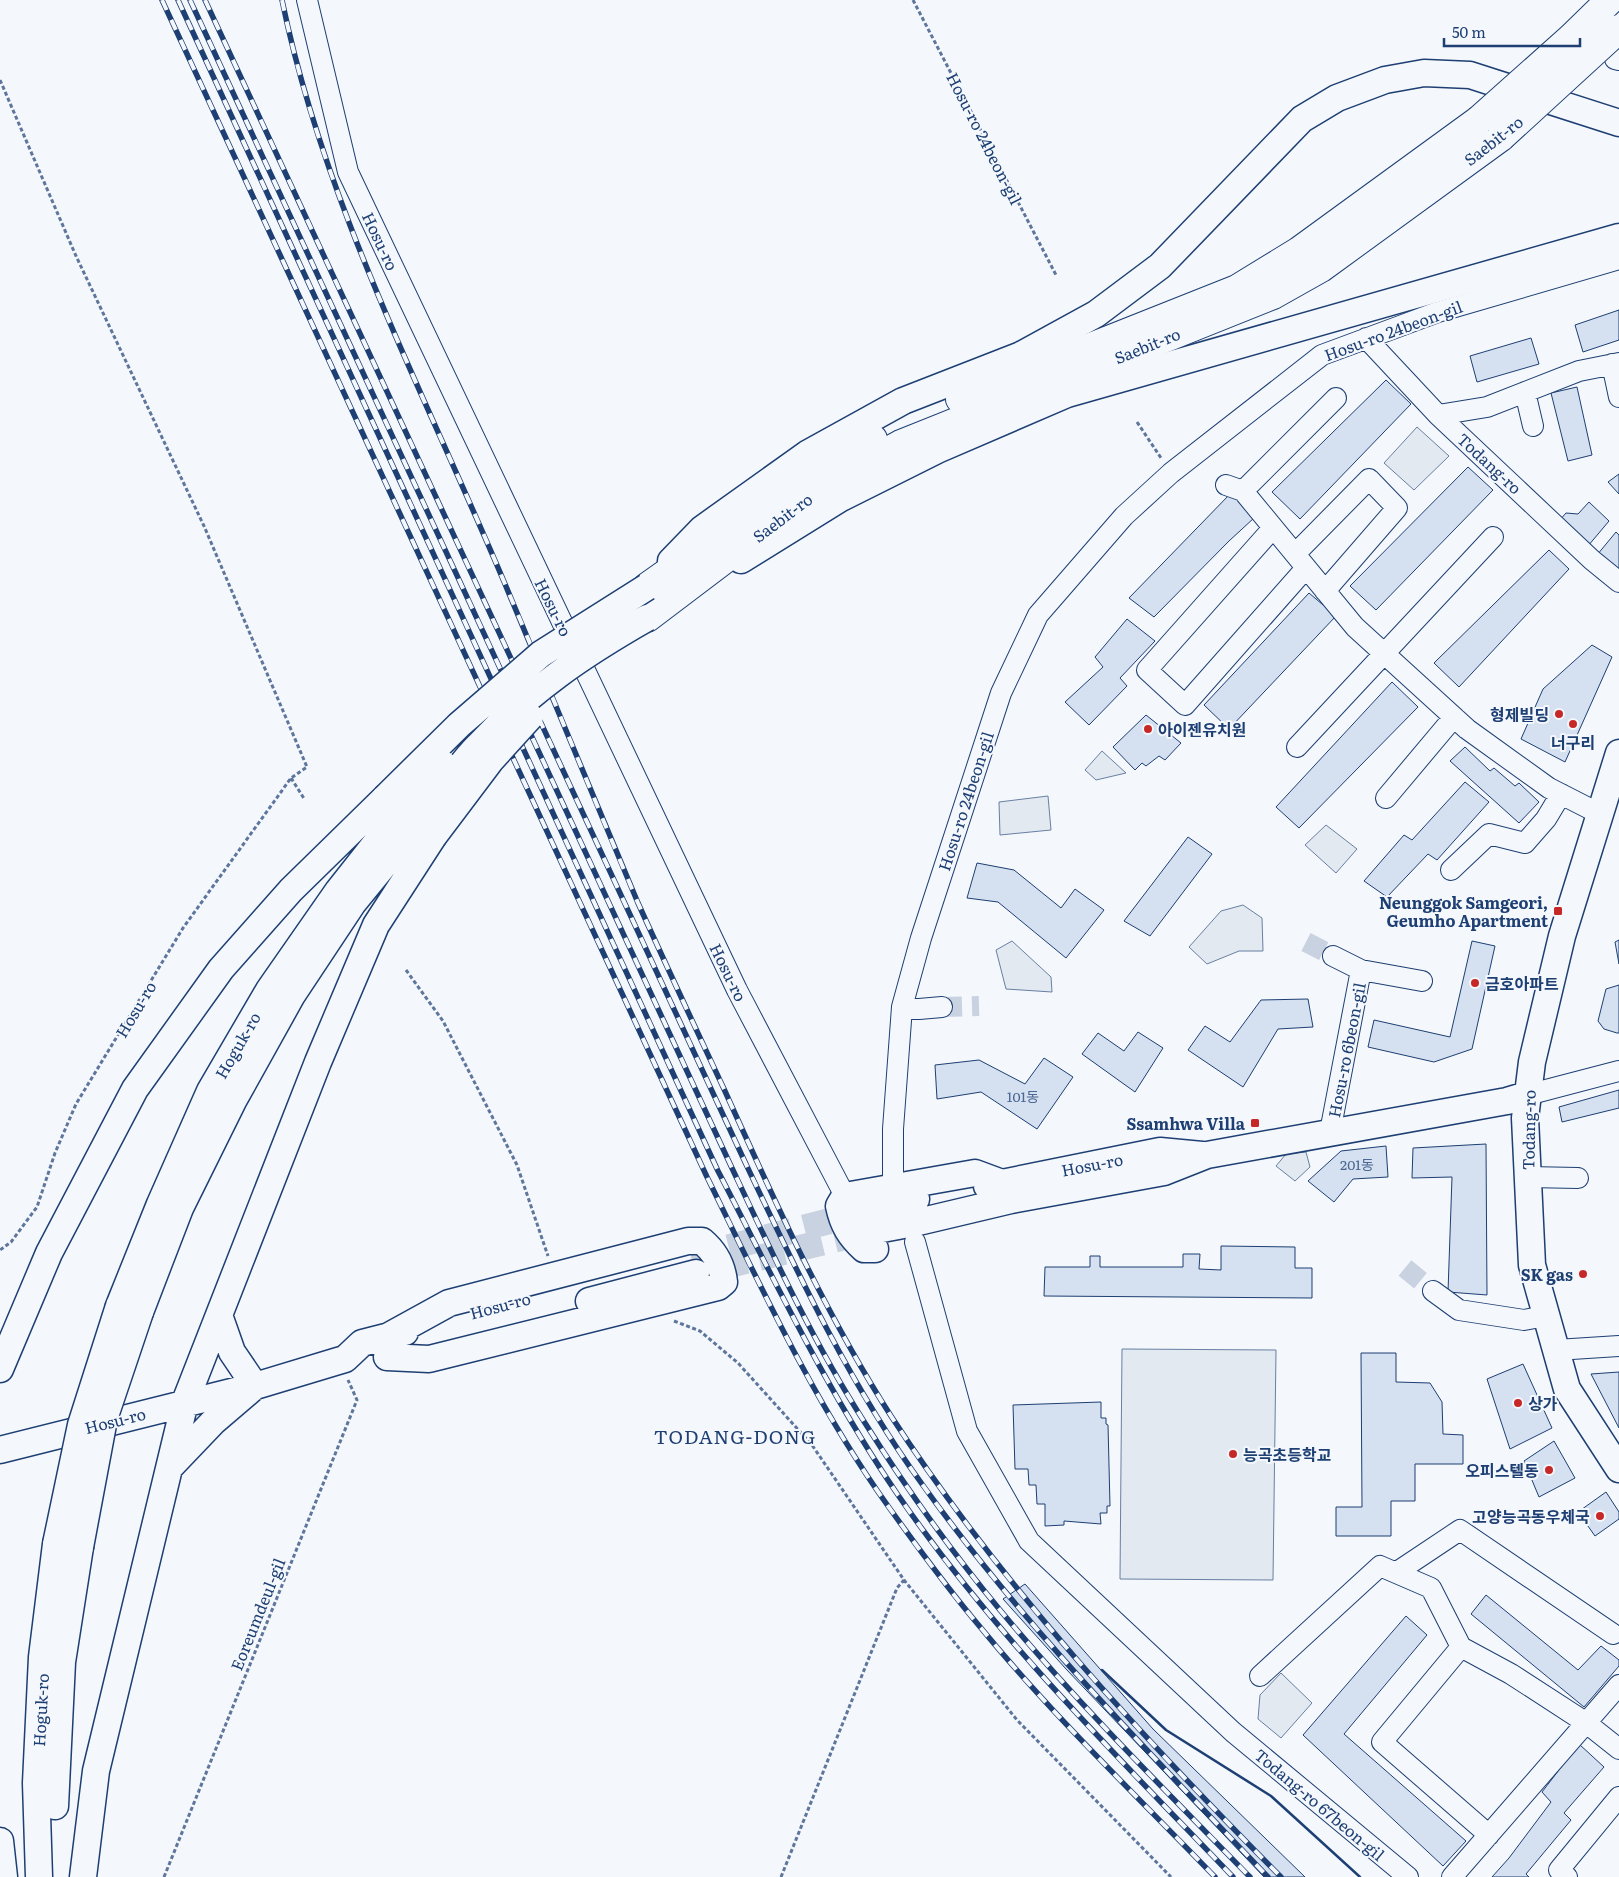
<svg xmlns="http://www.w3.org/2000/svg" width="1619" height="1877" font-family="Literata,'Noto Sans KR',serif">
<rect width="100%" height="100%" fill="#f4f7fb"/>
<path fill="#e3e9f0" stroke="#687fa3" d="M1417 427 1449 456 1414 490 1384 463Z
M1102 751 1126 773 1096 780 1085 770Z
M1048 796 1051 830 1000 835 999 802Z
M1326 825 1357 849 1336 873 1305 845Z
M1243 905 1262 918 1263 951H1239L1207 964 1189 947 1221 911Z
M1012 941 1051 977 1052 992 1006 989 996 950Z
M1306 1152 1310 1167 1295 1181 1276 1166 1286 1154Z
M1122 1349 1276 1350 1273 1580 1120 1579Z
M1281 1673 1312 1703 1281 1738 1258 1719 1260 1695Z"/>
<path fill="#d5e0f0" stroke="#1d3f73" d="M1619 310V340L1583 352 1575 325Z
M1531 338 1539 364 1477 382 1470 356Z
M1386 380 1411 404 1300 519 1272 492Z
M1577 387 1592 455 1568 461 1551 393Z
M1468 467 1493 490 1376 610 1350 586Z
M1619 474V494L1608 482Z
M1231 493 1254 518 1229 541 1154 617 1129 598Z
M1589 502 1609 521 1588 546 1559 521 1566 513 1578 514Z
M1616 532 1619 535V575L1597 555Z
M1549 550 1569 569 1459 687 1434 663Z
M1309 593 1336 616 1229 729 1204 705Z
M1127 619 1155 641 1120 678 1127 686 1089 725 1065 702 1103 667 1095 657Z
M1592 645 1612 657 1565 762 1521 739 1543 689Z
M1392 682 1418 707 1299 828 1276 807Z
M1146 715 1181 743 1165 760 1159 756 1146 766 1142 763 1135 770 1113 747Z
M1465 747 1490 771 1494 768 1515 786 1519 783 1539 802 1519 823 1450 761Z
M1465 782 1489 802 1437 860 1428 854 1387 897 1364 881 1404 835 1412 840Z
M1188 837 1212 854 1150 936 1124 921Z
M977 863 1014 870 1061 908 1075 889 1104 910 1066 958 998 902 967 898Z
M1619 940V964L1615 942Z
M1472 941 1495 946 1472 1049 1434 1062 1368 1047 1374 1020 1450 1037Z
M1619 985V1033H1617L1604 1029 1598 1021 1606 989Z
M1308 999 1313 1027 1278 1029 1243 1087 1188 1050 1205 1026 1230 1042 1261 1000Z
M1138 1032 1163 1048 1135 1092 1082 1054 1098 1033 1124 1051Z
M1044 1058 1073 1077 1037 1129 981 1092 937 1099 935 1065 979 1060 1025 1084Z
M1619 1090V1108L1562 1122 1559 1107Z
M1486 1144 1487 1295 1448 1292 1452 1177 1412 1178 1413 1148Z
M1386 1146 1388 1177 1353 1179 1334 1202 1308 1181 1341 1151Z
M1221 1246 1295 1247V1268H1312V1298L1044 1296 1045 1267H1090V1256H1100V1267H1183V1254H1200L1199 1269 1221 1270Z
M1361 1353H1396V1382L1430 1383 1442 1402 1443 1434 1463 1435V1464H1415V1501H1391V1536H1336V1507H1362Z
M1523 1364 1552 1428 1510 1449 1487 1379Z
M1619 1372V1428L1591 1374Z
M1101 1402V1418H1106V1424L1108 1425 1110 1506H1107V1513H1100L1101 1524 1064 1521V1525L1045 1526V1504H1037L1036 1485H1029L1028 1469H1015L1013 1405Z
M1554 1441 1575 1478 1539 1497 1524 1461Z
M1606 1492 1619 1512V1519L1595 1536 1578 1512Z
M1025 1584 1153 1729 1305 1877H1264L1066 1669 1003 1599Z
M1486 1595 1578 1670 1601 1646 1619 1660V1666L1584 1707 1471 1614Z
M1406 1616 1427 1635 1344 1734 1466 1841 1443 1866 1303 1735Z
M1579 1744 1604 1767 1564 1813 1571 1820 1526 1874 1529 1877H1492L1509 1858 1551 1802 1542 1792Z"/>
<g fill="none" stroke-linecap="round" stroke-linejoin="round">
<path stroke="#c9d2e0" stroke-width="20" stroke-dasharray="20 10" stroke-linecap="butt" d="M1306 942 1333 956
M942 1007 979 1006
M1405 1268 1433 1291"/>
<path stroke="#c9d2e0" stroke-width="26" stroke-dasharray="26 13" stroke-linecap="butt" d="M691 1257 861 1213
M721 1267 866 1232"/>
<g stroke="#1d3f73" stroke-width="22">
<path id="minor" d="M307 0 348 172 737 990 845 1196
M1615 59 1619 60
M1366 338 1438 415 1592 560 1619 582
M1612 364 1619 397
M1525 392 1533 426
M1438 415 1487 407 1579 371 1619 363
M1226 485 1243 491 1336 398
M1243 491 1355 627 1467 729 1549 788 1600 814
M1273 528 1147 670 1185 705 1306 568
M1295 554 1369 479 1397 508 1325 591
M1297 747 1493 537
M1386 798 1454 717
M1451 870 1489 834 1525 843 1546 819 1561 794
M1333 956 1361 970
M902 1007 919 1009 942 1007
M1527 1095 1619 1071
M1330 1132 1361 970 1422 981
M1528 1177 1578 1178
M893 1186V1129L902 1007 921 938 1001 693 1038 615 1124 516 1171 473 1322 355 1438 312 1619 259
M915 1242 967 1431 1029 1541 1233 1732 1408 1877
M1433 1291 1459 1310 1524 1320 1546 1316
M1556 1350 1619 1346
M1397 1572 1460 1530 1613 1634
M1461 1647 1382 1742 1489 1835
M1260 1676 1380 1566 1431 1588 1461 1647 1511 1674 1585 1722 1619 1749
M1452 1877 1619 1685
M1567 1877 1559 1870 1619 1797"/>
</g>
<g stroke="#1d3f73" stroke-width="29">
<path id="major" d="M741 560 841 498 937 450 1067 394 1619 237
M671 561 702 529 807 454 903 401 1021 355 1096 314 1160 266 1302 119 1337 98 1385 80 1424 73 1470 75 1619 123
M1619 753 1562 936 1532 1062 1525 1118 1532 1265 1567 1389 1619 1469
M987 1186 1160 1151 1202 1155
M861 1213 916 1199
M866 1232 914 1223 1011 1200 1164 1172 1207 1155 1507 1101 1527 1095
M875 1249H864C850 1236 843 1225 839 1206L845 1196 975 1173 1002 1183
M589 1301 696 1273
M119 1306 160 1204 210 1091 269 990 338 891 402 810
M140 1312 180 1208 233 1101 292 995 353 903 420 821
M387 1357 429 1359 718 1287 724 1282C722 1264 715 1252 702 1241H688L449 1303 389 1336
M0 1369 49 1253 135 1089 221 969 291 890 385 798
M0 1450 255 1386 338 1361 345 1359 362 1343 405 1332
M170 1467 213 1422 255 1386 232 1352 219 1315
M55 1806 62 1662 80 1547
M0 1841 4 1877
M39 1877 36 1783 42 1657 56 1544
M83 1877 96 1771 185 1402 318 1062 376 925 433 837"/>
</g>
<g stroke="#1d3f73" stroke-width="30">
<path id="highway" d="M960 399 1237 289 1299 251 1479 120
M647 587 817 467 873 439
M647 618 812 493 901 444 1273 295 1321 268 1501 137"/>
</g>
<path stroke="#5e769c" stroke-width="3" stroke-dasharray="4 2.5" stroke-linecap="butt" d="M913 0 1056 275
M0 80 76 256 204 526 307 767 291 778 183 928 76 1104 55 1153 37 1207 11 1242 0 1250
M1137 422 1161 458
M291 778 305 800
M406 970 443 1021 517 1165 548 1256
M674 1321 700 1331 738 1363 812 1445 904 1580 1017 1720 1171 1877
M164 1877 357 1400 348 1380
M781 1877 897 1588 904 1580"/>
<use href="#minor" stroke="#f4f7fb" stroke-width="20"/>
<use href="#major" stroke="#f4f7fb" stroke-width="26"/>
<use href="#highway" stroke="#f4f7fb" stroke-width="28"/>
<g stroke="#1d3f73" stroke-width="5.5">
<path id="rail" d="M162 0 707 1177C762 1289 815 1404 888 1506 918 1548 948 1589 981 1628 1053 1716 1136 1795 1215 1877
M178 0 718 1171C775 1281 828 1393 898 1495 995 1636 1116 1755 1233 1877
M190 0 731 1166C772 1253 813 1342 865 1423 906 1488 951 1551 1000 1610 1078 1704 1165 1790 1250 1877
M205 0 745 1162C797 1272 850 1385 922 1484 1025 1628 1146 1749 1268 1877
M282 0C324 205 424 392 505 584 550 690 593 797 638 903 666 965 695 1027 724 1089 774 1200 825 1313 891 1416 1001 1585 1139 1734 1281 1877"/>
</g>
<use href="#rail" stroke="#f4f7fb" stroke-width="4" stroke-dasharray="11" stroke-linecap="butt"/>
<g stroke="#1d3f73" stroke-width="29" stroke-linecap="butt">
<path id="major-bridge" d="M385 798 459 725 541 654 647 587
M402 810 443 764
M420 821C439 796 456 768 478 746 529 691 582 655 647 618
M433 837 491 760 530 717
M56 1544 81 1425 119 1306
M80 1547 104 1419 140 1312"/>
</g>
<g stroke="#1d3f73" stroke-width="30" stroke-linecap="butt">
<path id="highway-bridge" d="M1479 120 1571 38 1610 0
M1501 137 1619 29"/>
</g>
<use href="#major-bridge" stroke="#f4f7fb" stroke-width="26"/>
<use href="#highway-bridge" stroke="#f4f7fb" stroke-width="28"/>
<path stroke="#1d3f73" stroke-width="2.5" d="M1102 1670 1166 1730 1271 1796 1360 1877"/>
</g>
<g fill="#c62828" stroke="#f4f7fb" stroke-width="2">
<circle cx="1559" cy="714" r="5"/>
<circle cx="1573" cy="724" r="5"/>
<circle cx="1148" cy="729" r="5"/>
<rect x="1553" y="906" width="10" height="10" rx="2.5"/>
<circle cx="1475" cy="983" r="5"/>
<rect x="1250" y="1118" width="10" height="10" rx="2.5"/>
<circle cx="1583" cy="1274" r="5"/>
<circle cx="1518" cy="1403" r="5"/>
<circle cx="1233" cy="1454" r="5"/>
<circle cx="1549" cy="1470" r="5"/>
<circle cx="1600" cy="1516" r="5"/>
</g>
<g text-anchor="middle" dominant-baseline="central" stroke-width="4" stroke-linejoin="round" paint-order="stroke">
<g font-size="14" fill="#4b6792">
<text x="1023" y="1096">101동</text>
<text x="1357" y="1164">201동</text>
</g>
<g font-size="16" fill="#1d3f73" stroke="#f4f7fb">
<text transform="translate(985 138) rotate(63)">Hosu-ro 24beon-gil</text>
<text transform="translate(1493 140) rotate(-38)">Saebit-ro</text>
<text transform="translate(381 241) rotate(65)">Hosu-ro</text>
<text transform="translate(1393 330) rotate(-20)">Hosu-ro 24beon-gil</text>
<text transform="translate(1147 345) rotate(-22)">Saebit-ro</text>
<text transform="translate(1490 463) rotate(43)">Todang-ro</text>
<text transform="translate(782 517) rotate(-37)">Saebit-ro</text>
<text transform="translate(554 607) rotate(64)">Hosu-ro</text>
<text transform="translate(965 801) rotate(-72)">Hosu-ro 24beon-gil</text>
<text transform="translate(729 972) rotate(64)">Hosu-ro</text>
<text transform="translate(135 1009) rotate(-59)">Hosu-ro</text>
<text transform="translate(237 1045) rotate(-60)">Hoguk-ro</text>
<text transform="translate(1346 1050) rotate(-79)">Hosu-ro 6beon-gil</text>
<text transform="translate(1528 1130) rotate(-89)">Todang-ro</text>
<text transform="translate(1092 1164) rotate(-11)">Hosu-ro</text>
<text transform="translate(500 1305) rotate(-15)">Hosu-ro</text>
<text transform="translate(115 1420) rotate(-14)">Hosu-ro</text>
<text transform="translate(257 1614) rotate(-68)">Eoreumdeul-gil</text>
<text transform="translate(40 1710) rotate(-87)">Hoguk-ro</text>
<text transform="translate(1320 1804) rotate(40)">Todang-ro 67beon-gil</text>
</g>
<g font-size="16" font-weight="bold" fill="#1d3f73" stroke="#f4f7fb" text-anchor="end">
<text x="1549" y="714">형제빌딩</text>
<text x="1158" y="729" text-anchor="start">아이젠유치원</text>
<text x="1573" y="742" text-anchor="middle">너구리</text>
<text x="1548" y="902">Neunggok Samgeori,<tspan x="1548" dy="18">Geumho Apartment</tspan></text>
<text x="1485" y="983" text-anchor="start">금호아파트</text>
<text x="1245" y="1123">Ssamhwa Villa</text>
<text x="1573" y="1274">SK gas</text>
<text x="1528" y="1403" text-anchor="start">상가</text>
<text x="1243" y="1454" text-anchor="start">능곡초등학교</text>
<text x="1539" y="1470">오피스텔동</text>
<text x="1590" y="1516">고양능곡동우체국</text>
</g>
<g font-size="19" letter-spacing="1" fill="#1d3f73" stroke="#f4f7fb">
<text x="735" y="1436">TODANG-DONG</text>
</g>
</g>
<path d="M1444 38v8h136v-8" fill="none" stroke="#1d3f73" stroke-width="2.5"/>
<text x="1452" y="38" font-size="15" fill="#1d3f73" stroke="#f4f7fb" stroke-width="4" paint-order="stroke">50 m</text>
</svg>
